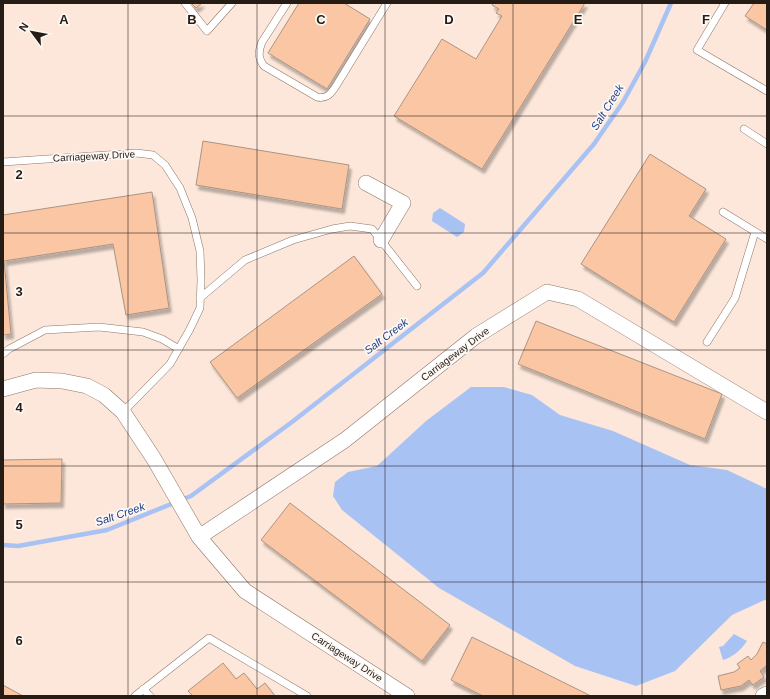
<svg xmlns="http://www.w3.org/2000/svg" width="770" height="699" font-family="Helvetica,sans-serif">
<defs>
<filter id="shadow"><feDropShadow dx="2.5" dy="4.5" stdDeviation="1" flood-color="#0004"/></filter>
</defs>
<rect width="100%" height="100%" fill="#fce7da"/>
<path fill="#a9c2f4" d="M440 208 465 224 464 232 457 237 432 221 433 213Z
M471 387H504L532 395 560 415 613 431 690 465 727 470 767 489V599L732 615 675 671 636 686 575 666 439 588 342 510 333 496 335 482 348 472 377 466 426 421Z
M734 634 747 641C741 650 733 657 723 660L719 647 723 646Z"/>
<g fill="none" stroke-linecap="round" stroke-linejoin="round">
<path stroke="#a9c2f4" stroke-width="4.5" d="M3 545 18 546 107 530 191 496 292 422 483 273 594 144 623 102 645 62 671 3"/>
</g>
<path fill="#fac6a3" stroke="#ac9484" filter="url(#shadow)" d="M191 3H202L196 8Z
M299 3H344L370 19 327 89 268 53Z
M493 3H585L482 169 394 116 442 39 476 59 502 16 496 13 499 9 492 5Z
M754 3H767V30L745 16Z
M203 141 349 165 342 209 196 185Z
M650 154 706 189 689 216 726 239 674 322 581 264Z
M152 192 169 308 126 315 113 244 4 261 11 334 3 335V215Z
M354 256 382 294 237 398 210 362Z
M536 321 722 394 705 439 518 364Z
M62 459 61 503 3 504V460Z
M290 503 450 625 422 661 261 540Z
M472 637 591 696H483L451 680Z
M763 642 767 644V665L760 671 764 677 753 685 749 680 741 686 721 690 718 676 734 672 740 668 737 664 748 656 751 660 757 654Z
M223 663 236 679 244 673 257 689 265 683 275 696H193L188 691Z
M3 685 23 696H3Z"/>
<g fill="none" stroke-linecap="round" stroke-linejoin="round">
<g stroke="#8d7667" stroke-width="8">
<path id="service" d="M185 3 207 31 232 3
M287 3 262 42C258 52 258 58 264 66L317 97C327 99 331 94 336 86L387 3
M725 3 697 50 767 91
M744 129 767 144
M3 162 136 153 153 155 165 165 180 188 192 218 200 251 201 280 200 308 190 329 170 364 123 412
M723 212 767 239
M200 298 245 260 293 240 332 229 350 226 372 229 417 286
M707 342 735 298 755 232
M3 354 9 349 45 330 99 327 143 332 162 339 179 349
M143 689 150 696
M135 696 209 638 307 696"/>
</g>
<g stroke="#8d7667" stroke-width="16">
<path id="minor" d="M366 183 403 203 381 240
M3 389 36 380 62 381 87 386 104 395 123 412 154 459 199 537
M407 696 245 591 199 537 345 440 476 336 547 292 578 299 767 412
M763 696 767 694"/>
</g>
<use href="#service" stroke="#fff" stroke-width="7"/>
<use href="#minor" stroke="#fff" stroke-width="15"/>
</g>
<path fill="none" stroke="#251c16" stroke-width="1" stroke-opacity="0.55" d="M128 3V696M257 3V696M385 3V696M513 3V696M642 3V696M3 116H767M3 233H767M3 350H767M3 466H767M3 582H767"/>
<g text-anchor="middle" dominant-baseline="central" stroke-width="3.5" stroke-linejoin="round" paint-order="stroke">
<g font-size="10" fill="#251c16" stroke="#fdf8f4">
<text transform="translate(94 156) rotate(-3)">Carriageway Drive</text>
<text transform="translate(455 354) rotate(-37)">Carriageway Drive</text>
<text transform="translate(347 657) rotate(33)">Carriageway Drive</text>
</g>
<g font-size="11" font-style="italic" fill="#214087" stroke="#fdf8f4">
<text transform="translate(607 107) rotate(-58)">Salt Creek</text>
<text transform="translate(386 336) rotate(-37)">Salt Creek</text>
<text transform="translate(120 514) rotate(-19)">Salt Creek</text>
</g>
</g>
<g font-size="13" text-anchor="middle" font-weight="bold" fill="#251c16" stroke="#fdf8f4" stroke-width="3.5" stroke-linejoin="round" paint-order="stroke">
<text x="64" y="24">A</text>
<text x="192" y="24">B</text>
<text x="321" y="24">C</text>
<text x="449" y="24">D</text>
<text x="578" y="24">E</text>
<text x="706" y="24">F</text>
<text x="19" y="179">2</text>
<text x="19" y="296">3</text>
<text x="19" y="412">4</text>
<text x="19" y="529">5</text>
<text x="19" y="645">6</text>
</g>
<rect width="770" height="699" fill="none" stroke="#251c16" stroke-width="8"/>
<g transform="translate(32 32) rotate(302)" stroke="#fdf8f4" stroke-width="3" paint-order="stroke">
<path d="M0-3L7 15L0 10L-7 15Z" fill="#251c16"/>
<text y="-6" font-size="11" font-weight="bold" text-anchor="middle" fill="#251c16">N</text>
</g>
</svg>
